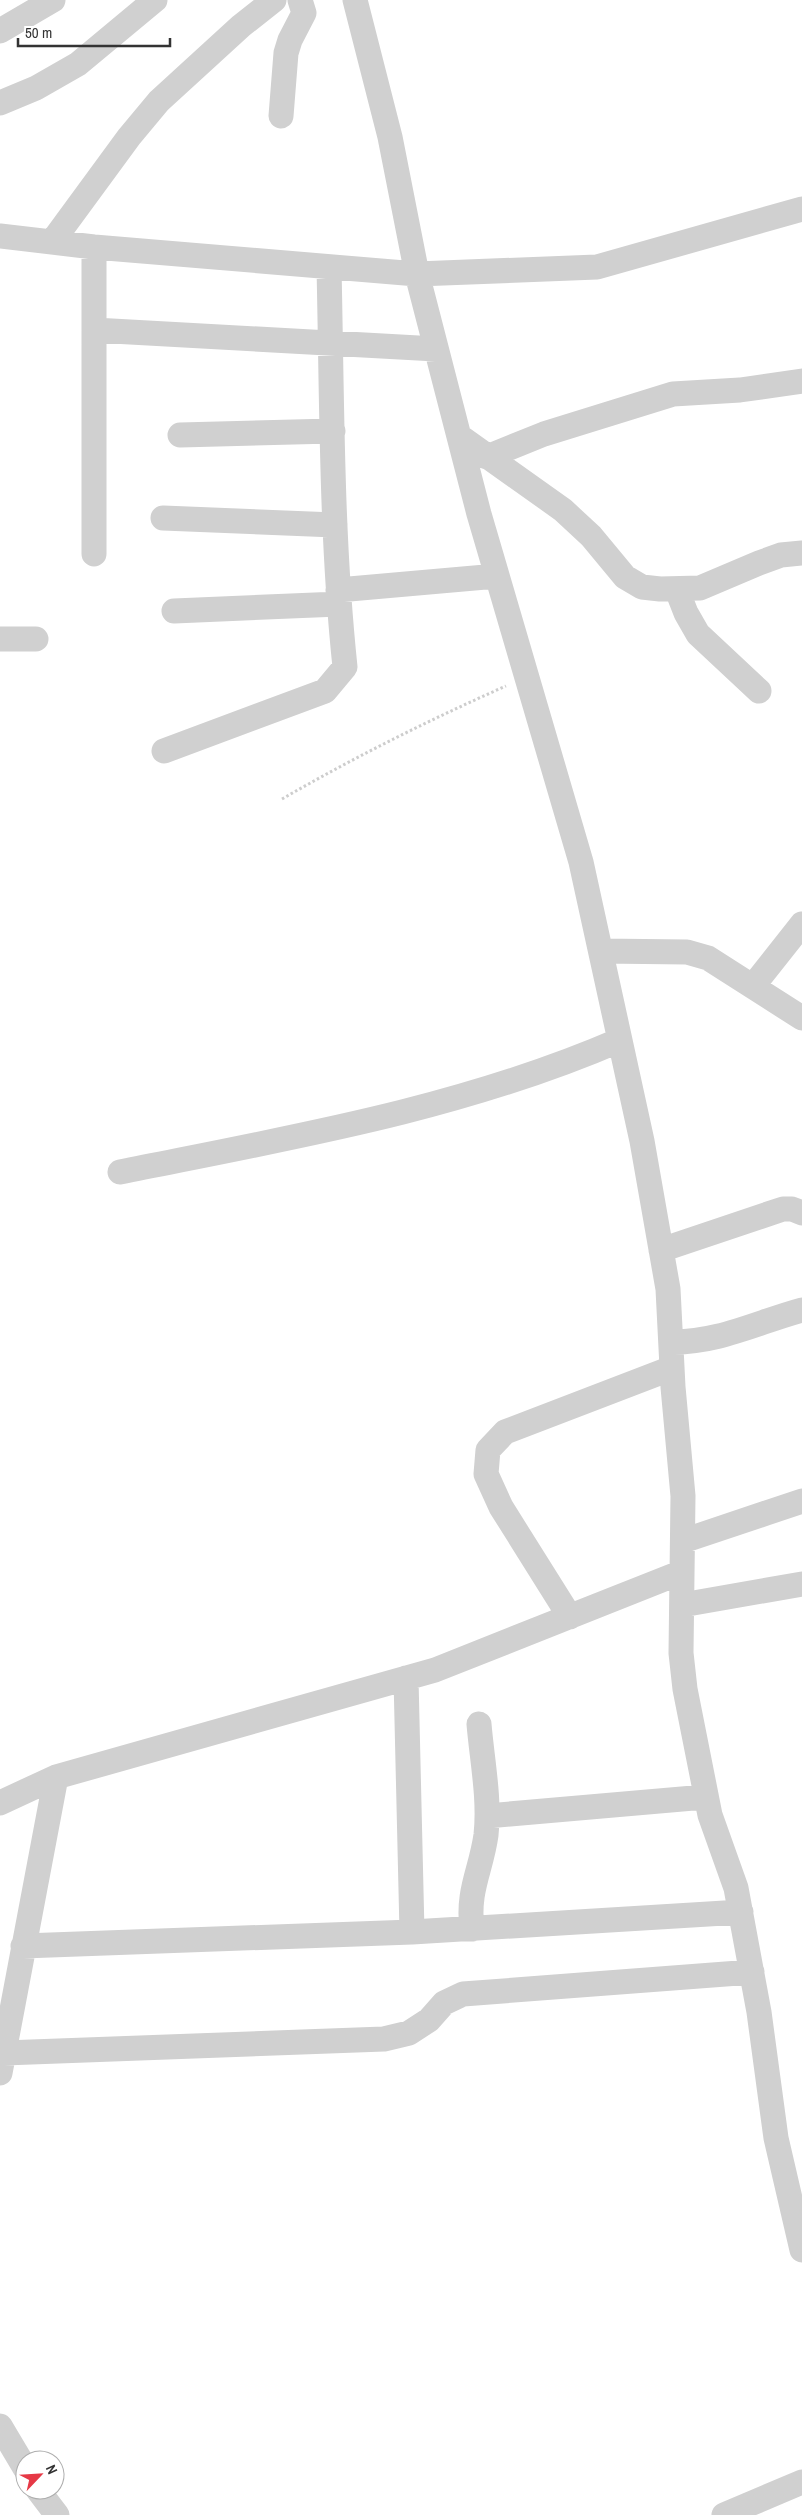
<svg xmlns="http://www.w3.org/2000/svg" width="802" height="2515" font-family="'Archivo Narrow',sans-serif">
<rect width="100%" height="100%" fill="#fff"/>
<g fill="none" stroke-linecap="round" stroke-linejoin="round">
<path stroke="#cdcdcd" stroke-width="3" stroke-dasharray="2.5 2.5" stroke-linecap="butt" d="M282 799C355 757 429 720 506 686"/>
<path stroke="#d0d0d0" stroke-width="25" d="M355 0 390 137 417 274 479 514 581 862 642 1141 668 1289 673 1387 683 1496 681 1653 685 1689 710 1815 736 1888 759 2012 776 2138 802 2250
M0 31 53 0
M0 103 36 88 78 64 155 0
M281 116 286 53 290 40 304 13 300 0
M0 236 94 247 417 274 597 267 802 209
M52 242 129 137 159 101 241 26 274 0
M94 247V554
M94 330 436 349
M180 435 333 431
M459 436 563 510 591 536 625 577 642 587 660 589 700 588 759 563 781 555 802 553
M487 457 544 434 673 394 740 390 802 381
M163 518 335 525
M338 590 497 576
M677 590 686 613 698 634 759 691
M174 611 339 604
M0 639H36
M164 751 325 691 345 667C331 534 332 400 329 267
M601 951 687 952 708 958 802 1018
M753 986 802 924
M120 1172C289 1138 461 1109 620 1040
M661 1250 783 1209H792L802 1213
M671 1342C717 1343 758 1322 802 1310
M683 1541 802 1501
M682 1605 802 1584
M570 1617 501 1507 486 1474 488 1450 505 1432 672 1368
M406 1678 412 1932
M0 1803 56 1777 435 1670 682 1572
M487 1816 705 1797
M472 1929C467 1890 481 1871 486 1835 490 1799 482 1760 479 1724
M23 1946 412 1932 741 1912
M4 2053 384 2039 409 2033 429 2020 444 2003 463 1994 752 1972
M0 2073 56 1777
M0 2426 25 2468
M38 2490 57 2515
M724 2515 802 2482"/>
</g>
<g transform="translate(40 2475) rotate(65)"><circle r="24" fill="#ffffff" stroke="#adadad"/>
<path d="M0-4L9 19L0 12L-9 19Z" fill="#e63946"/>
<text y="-8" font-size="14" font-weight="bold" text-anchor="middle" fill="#333333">N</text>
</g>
<path d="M18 38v8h152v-8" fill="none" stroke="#333333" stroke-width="2.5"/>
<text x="25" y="38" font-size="15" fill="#333333" stroke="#ffffff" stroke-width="4" paint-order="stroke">50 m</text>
</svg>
